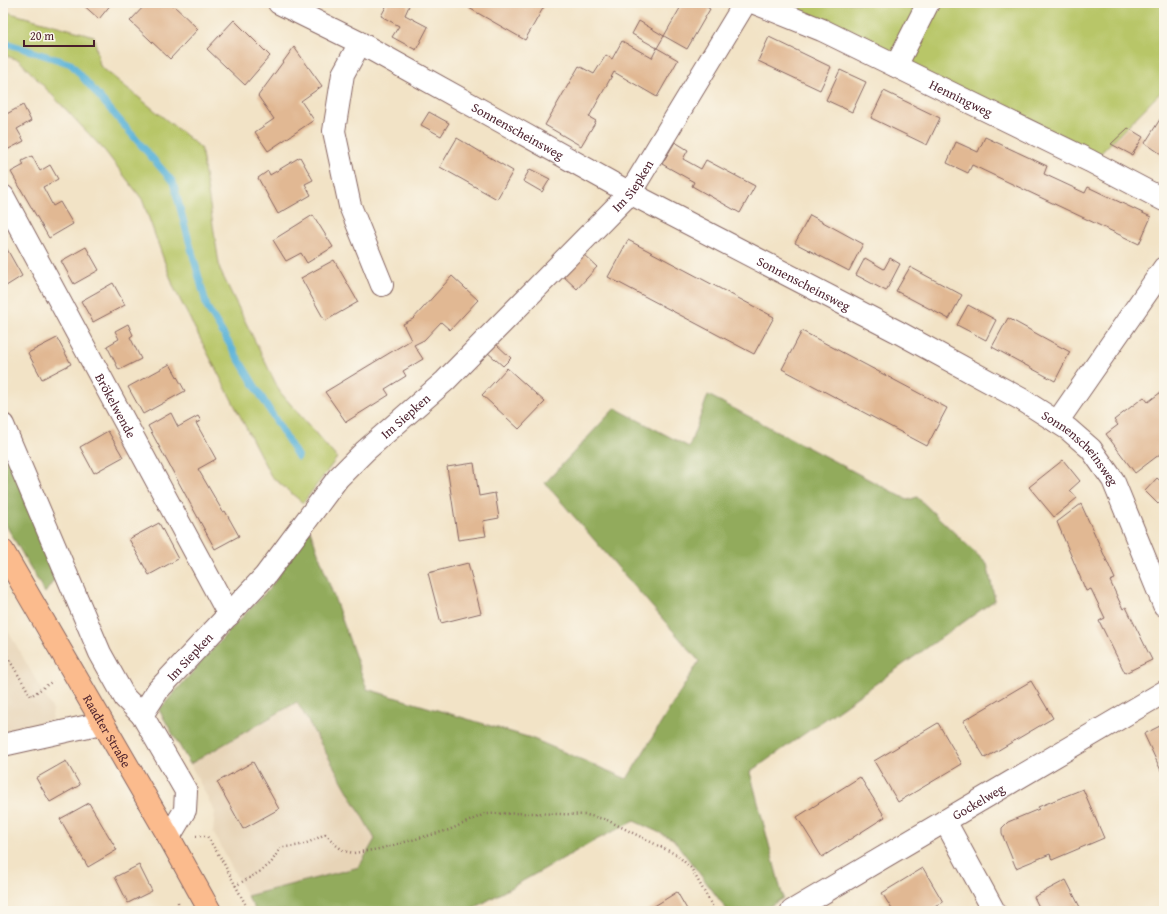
<svg xmlns="http://www.w3.org/2000/svg" width="1167" height="914" font-family="'Gentium Book Plus',serif">
<rect width="100%" height="100%" fill="#fbf7ec"/>
<filter id="ink" filterUnits="userSpaceOnUse"><feTurbulence type="fractalNoise" baseFrequency=".025" numOctaves="2"/><feDisplacementMap in="SourceGraphic" scale="8" xChannelSelector="R" yChannelSelector="G"/><feConvolveMatrix kernelMatrix="1 2 1 2 8 2 1 2 1" color-interpolation-filters="sRGB"/></filter>
<filter id="wash" filterUnits="userSpaceOnUse"><feTurbulence type="fractalNoise" baseFrequency=".012" numOctaves="4" result="noise"/><feDisplacementMap in="SourceGraphic" scale="16" xChannelSelector="R" yChannelSelector="G"/><feGaussianBlur stdDeviation="0.9" result="paint"/><feColorMatrix in="noise" values="0 0 0 0 0 0 0 0 0 0 0 0 0 0 0 0 0 1.4 0 .05"/><feComposite in="paint" operator="in"/></filter>
<g filter="url(#wash)">
<rect width="100%" height="100%" fill="#f2e3c6"/>
<path fill="#e7d4b7" d="M3 622 53 710 51 723 44 730 3 739Z
M297 702 375 839 359 867 247 896 213 832 215 812 190 764Z"/>
<path fill="#b8c668" stroke="#81724a" d="M762 3H926L896 61Z
M927 3H1164V89L1094 160 896 66Z
M3 11 94 36 100 66 201 148 220 270 280 392 337 458 303 503 271 476 174 288 142 199 105 151 19 60 3 55Z"/>
<path fill="#92ab5c" stroke="#6e6544" d="M708 395 908 500 917 497 987 564 995 600 750 772 783 898 762 911H728L673 839 634 821 596 840 469 911H256L247 896 359 867 375 839 297 702 190 764 159 710 229 631 270 588 310 530 367 689 531 738 627 779 699 661 545 483 615 408 689 447Z
M3 437 59 573 45 593 3 520Z"/>
<g fill="none" stroke-linecap="round" stroke-linejoin="round">
<path stroke="#5bb3d8" stroke-width="7" d="M3 42 71 64 173 182 207 307 298 457"/>
</g>
<g id="blocks">
<path fill="#e1b893" d="M81 3H112L99 19Z
M147 3H171L198 29 170 59 130 21Z
M388 3H404L409 6 405 15 428 27 416 50 392 37 399 26 381 16Z
M471 3H546L525 40 469 8Z
M683 3H700L710 9 687 49 664 36Z
M234 20 270 56 245 85 207 49Z
M639 21 664 36 657 48 632 34Z
M769 37 831 67 820 90 758 61Z
M622 41 652 58 657 48 678 60 657 97 614 72 589 117 596 121 581 146 545 125 579 66 594 74 606 55 612 59Z
M294 47 322 86 301 101 314 120 268 151 255 132 274 119 258 96Z
M840 70 866 82 852 112 826 100Z
M884 91 940 118 927 145 871 118Z
M23 105 31 121 17 129 24 141 3 152V116Z
M429 112 449 123 441 136 421 125Z
M1164 113V156L1145 143Z
M1128 128 1143 137 1132 155 1111 144Z
M985 137 1047 166 1044 174 1085 193 1088 187 1151 217 1139 244 972 165 968 173 947 163 956 142 978 152Z
M457 138 513 171 497 199 440 167Z
M675 142 688 150 683 159 701 169 706 160 755 186 740 213 692 186 694 182 662 164Z
M32 156 40 171 50 165 58 179 43 187 53 206 60 202 73 224 49 238 11 172 24 165 22 161Z
M300 157 313 180 305 184 311 195 278 214 258 178 268 171 270 175Z
M530 169 550 179 542 192 523 181Z
M313 215 333 247 307 263 301 253 286 261 273 240Z
M810 215 863 244 849 271 795 243Z
M628 240 774 317 754 354 608 277Z
M3 242 22 276 3 288Z
M86 247 99 270 74 284 61 261Z
M582 253 597 267 577 289 562 275Z
M865 258 884 269 890 258 900 264 886 291 856 275Z
M334 260 358 302 325 321 301 278Z
M910 267 962 295 949 319 896 291Z
M452 276 478 300 450 330 441 322 424 340 414 345 423 359 403 371 406 376 385 389 389 395 346 422 325 392 411 340 403 324 413 319Z
M113 283 125 305 93 322 81 301Z
M968 305 996 320 986 340 957 325Z
M1008 318 1070 352 1055 381 992 347Z
M128 324 133 335 130 337 141 359 119 370 107 346 119 339 115 331Z
M802 331 947 408 927 446 782 369Z
M57 338 71 364 42 379 28 353Z
M495 343 511 358 503 366 487 352Z
M170 364 185 391 143 414 128 387Z
M507 368 545 402 519 429 482 395Z
M1161 392 1164 397V451L1135 473 1106 434 1118 425 1114 420 1144 397 1148 402Z
M171 413 178 427 198 416 201 421 196 423 216 459 198 469 223 512 225 511 239 536 215 549 148 426Z
M108 431 123 457 94 473 80 447Z
M1063 460 1080 481 1070 490 1077 498 1054 517 1029 487Z
M474 463 479 496 495 493 499 518 483 521 486 536 458 540 447 467Z
M1157 478 1164 484V498L1158 504 1145 491Z
M1081 504 1115 579 1110 581 1123 609 1126 607 1152 660 1125 673 1099 621 1105 618 1091 589 1086 591 1057 522Z
M159 523 178 559 149 575 129 539Z
M468 563 481 613 441 623 428 573Z
M1031 681 1053 718 985 758 963 721Z
M938 723 962 764 898 802 874 761Z
M1164 724V777L1144 734Z
M66 761 80 785 50 802 36 778Z
M253 762 279 809 243 829 217 782Z
M860 777 885 817 822 857 797 817Z
M1083 789 1104 838 1052 860 1050 854 1016 868 1002 834V828L1008 822 1039 809 1038 807Z
M89 803 117 850 88 867 60 819Z
M139 865 152 891 128 903 115 877Z
M923 868 943 902 928 911H893L882 893Z
M1066 880 1082 911H1041L1034 897Z
M677 892 688 911H646L661 902Z"/>
</g>
</g>
<g filter="url(#ink)">
<use href="#blocks" fill-opacity="0" stroke="#856461" stroke-width="1"/>
<g fill="none" stroke-linecap="round" stroke-linejoin="round">
<g stroke="#856461" stroke-width="24">
<g id="minor">
<path id="s1" d="M279 3 360 43 630 193 898 332 1021 399 1068 429 1091 449 1113 480 1164 605"/>
<path id="s2" d="M755 3 822 30 1090 161 1164 200"/>
<path d="M360 43 343 74 334 131 350 206 382 285"/>
<path d="M896 66 928 3"/>
<path id="s3" d="M3 196 229 615"/>
<path d="M1057 422 1164 268"/>
<path d="M3 425 100 653 125 698 142 715"/>
<path d="M3 745 102 723"/>
<path d="M945 821 994 911"/>
<path id="s4" d="M169 837 185 810 186 791 142 715 158 690 265 576 338 478 365 451 445 381 630 193 745 3"/>
<path id="s5" d="M792 911 1164 692"/>
</g>
</g>
<g stroke="#856461" stroke-width="24">
<g id="major">
<path id="s6" d="M3 551 169 837 210 911"/>
</g>
</g>
<path stroke="#856461" stroke-width="2.5" stroke-dasharray="1 3" stroke-linecap="butt" d="M3 649 10 661
M3 666 10 661 31 696 53 681
M196 836H207L223 862 249 911
M235 886 261 871 271 863 281 847C300 847 309 843 325 834L336 845 344 851 354 853 379 849 449 830 485 814 531 813 587 815 607 820 677 855 691 868 715 911
M178 902 179 911"/>
<use href="#minor" stroke="#fff" stroke-width="22"/>
<use href="#major" stroke="#fbbb8d" stroke-width="22"/>
</g>
</g>
<g text-anchor="middle" dominant-baseline="central" stroke-width="3" stroke-linejoin="round" paint-order="stroke">
<g font-size="13" fill="#4a1f2b" stroke="#fbf7ec">
<text stroke="none"><textPath href="#s2" startOffset="227">Henningweg</textPath></text>
<text stroke="none"><textPath href="#s1" startOffset="271">Sonnenscheinsweg</textPath></text>
<text stroke="none"><textPath href="#s4" startOffset="862">Im Siepken</textPath></text>
<text stroke="none"><textPath href="#s1" startOffset="595">Sonnenscheinsweg</textPath></text>
<text stroke="none"><textPath href="#s3" startOffset="238">Brökelwende</textPath></text>
<text stroke="none"><textPath href="#s4" startOffset="538">Im Siepken</textPath></text>
<text stroke="none"><textPath href="#s1" startOffset="919">Sonnenscheinsweg</textPath></text>
<text stroke="none"><textPath href="#s4" startOffset="214">Im Siepken</textPath></text>
<text stroke="none"><textPath href="#s6" startOffset="208">Raadter Straße</textPath></text>
<text stroke="none"><textPath href="#s5" startOffset="216">Gockelweg</textPath></text>
</g>
</g>
<rect width="1167" height="914" fill="none" stroke="#fbf7ec" stroke-width="16"/>
<path d="M24 40v6h70v-6" fill="none" stroke="#4a1f2b" stroke-width="2"/>
<text x="30" y="40" font-size="12" fill="#4a1f2b" stroke="#fbf7ec" stroke-width="3" paint-order="stroke">20 m</text>
</svg>
